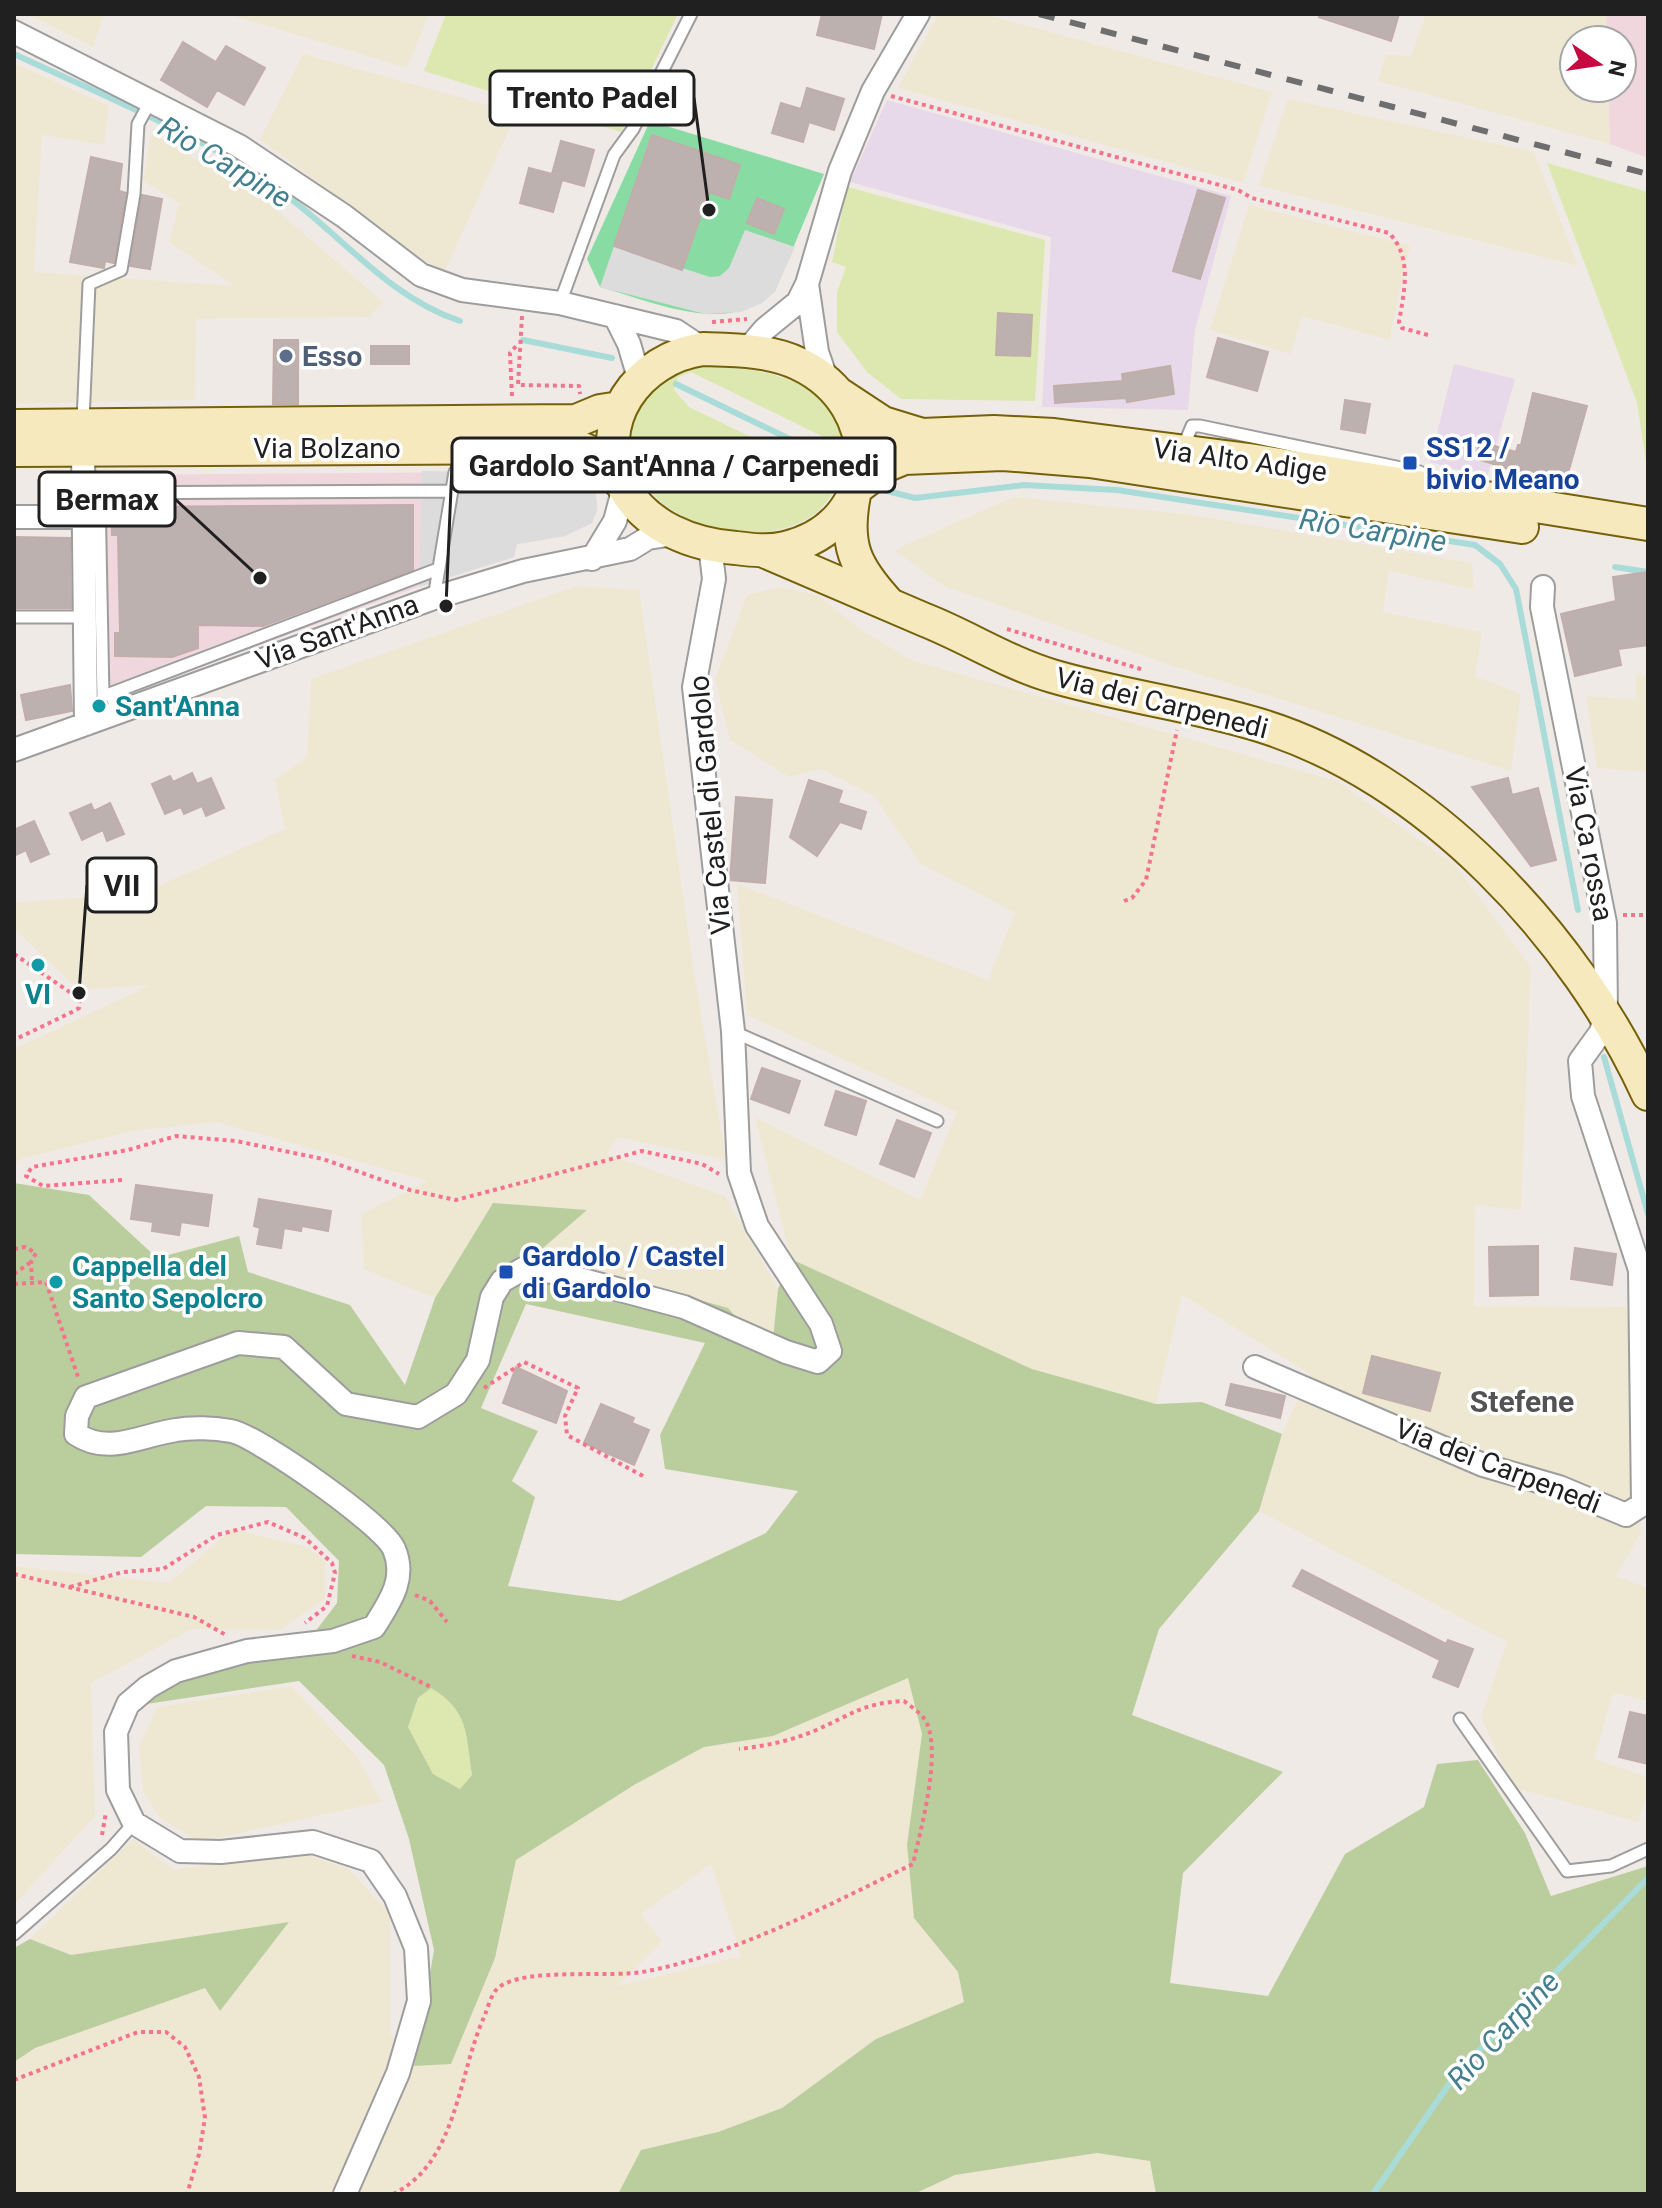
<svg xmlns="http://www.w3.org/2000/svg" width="1662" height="2208" font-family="Roboto,sans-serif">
<rect width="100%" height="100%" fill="#f0eae7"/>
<path fill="#f0d7dd" d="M1606 14H1648V158L1610 144 1608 88H1622V40H1607Z
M486 468H518L519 475 568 473 583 477 596 494 597 510 592 523 565 536 517 544 514 557 437 580 93 706 92 475 481 472Z"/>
<path fill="#e7d9e9" d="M887 100 1231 196 1195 330 1188 410 1042 407 1051 237 850 182Z
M1454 364 1515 379 1487 478 1430 462Z"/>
<path fill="#eee8d3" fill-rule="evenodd" d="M27 14H104L93 47Z
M227 14H429L407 68Z
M938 14H984L1272 92 1243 183 898 88Z
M1426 14H1606L1607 40H1574V88H1608L1610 144 1378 81 1386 54 1411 57Z
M303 54 517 113 442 277 260 139Z
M14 63 109 106 104 145 42 135 34 272 235 286 169 242 179 203 143 181 151 132 264 199 383 302 369 317 196 319 195 400 14 404Z
M1288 99 1534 152 1578 266 1259 186Z
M1249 205 1410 246 1389 340 1302 316 1291 354 1210 330Z
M1013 497 1194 515 1472 563 1474 590 1389 571 1383 612 1482 632 1475 676 1521 694 1511 771 1170 665 944 586 894 550Z
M577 586 639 590 695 978 726 1160 617 1137 607 1154 725 1196 778 1289 771 1359 728 1308 536 1254 586 1210 493 1203 435 1298 364 1269 361 1214 428 1181 216 1122 133 1131 21 1159 14 1166V1049L150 985 79 990 14 929V903L145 892 285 829 275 780 307 757 311 679Z
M780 587 818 595 864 632 914 661 1337 781 1456 866 1531 967 1521 1210 1475 1205 1474 1306 1628 1307 1641 1533 1616 1576 1648 1588V1701L1613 1693 1594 1759 1648 1777V1790L1638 1822 1512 1787 1481 1717 1507 1642 1259 1511 1282 1434 1310 1374 1182 1295 1156 1404 1032 1369 791 1259 755 1117 920 1200 957 1112 747 1015 737 884 988 980 1015 913 920 863 874 796 821 769 789 777 730 740 715 679 747 595Z
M1636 675 1648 676V772L1597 768 1586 696 1636 699Z
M232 1529 308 1547 325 1560V1599L280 1630 192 1629 91 1683 95 1816 14 1905V1566L169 1583Z
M908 1678 922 1734 907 1845 914 1917 958 1972 964 2002 876 2039 782 2108 718 2132 641 2150 618 2194H14V2062L35 2048 205 1988 219 2011 289 1923 71 1955 30 1939 133 1839 174 1870 294 1851 349 1869 390 1914V2033L414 2066 495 1958 516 1860 634 1785 704 1747 773 1736ZM711 1864 741 1956 617 1986 662 1941 641 1914Z
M291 1686 356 1755 382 1802 199 1842 160 1818 143 1792 139 1747 157 1707Z
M1097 2153 1150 2161 1156 2194H914L955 2175Z"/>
<path fill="#dce8af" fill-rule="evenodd" d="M446 14H678L621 132 424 71Z
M1547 163 1648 192V475L1637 403Z
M847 187 1045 240 1035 401 901 399 867 372 837 332V292L846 267 832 262Z
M689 367C755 365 852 376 843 465 841 485 825 509 807 519 743 556 615 514 633 425 636 411 644 392 656 384 666 377 678 373 689 367ZM691 372 834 442 838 454 832 467 821 471 689 407 674 390 678 377Z
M431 1687C469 1710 466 1735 472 1775L460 1789 433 1774 408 1727 418 1698Z"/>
<path fill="#bace9d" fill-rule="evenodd" d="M14 1183 89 1195 157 1258 239 1236 248 1272 350 1305 405 1385 435 1298 493 1203 587 1210 536 1254 728 1308 771 1358 778 1289 791 1259 1032 1369 1156 1404 1202 1402 1282 1434 1259 1511 1159 1629 1132 1715 1283 1772 1183 1873 1170 1983 1268 1996 1345 1854 1424 1807 1437 1764 1478 1760 1525 1833 1551 1896 1648 1866V2194H1156L1150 2161 1097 2153 955 2175 914 2194H618L641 2150 718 2132 782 2108 876 2039 964 2002 958 1972 914 1918 907 1845 922 1734 908 1678 773 1736 704 1747 634 1785 516 1860 495 1958 451 2064 414 2066 434 1950 409 1839 384 1765 299 1681 140 1705 178 1679 305 1645 337 1603 339 1561 286 1507 206 1506 141 1557 14 1554ZM526 1304 705 1343 660 1435 665 1469 798 1491 766 1533 620 1601 508 1586 535 1497 512 1481 538 1431 481 1408ZM431 1688C469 1710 466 1735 472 1775L460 1789 433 1774 408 1727 418 1698Z
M289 1922 220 2011 205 1988 35 2048 14 2062V1948L30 1939 71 1955Z"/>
<path fill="#88dca3" d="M650 121 824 174 775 291C727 337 655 302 600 287L587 259Z"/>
<path fill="#dcdcdc" d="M745 230 795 247 775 291 762 303 741 312 705 314 600 287 614 246 710 277 720 276 729 268Z
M486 468H518L519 475 568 473 583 477 596 494 597 510 592 523 565 536 517 544 514 557 419 587 422 471 481 472Z"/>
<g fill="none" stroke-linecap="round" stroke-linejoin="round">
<path stroke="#a9dcd8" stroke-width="6" d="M14 54C100 94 201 135 279 190 340 233 387 297 460 321
M523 340 612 358
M676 384 835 461
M887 491 915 498 1024 485 1117 490 1475 545 1500 564 1516 589 1578 910
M1615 567 1648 572
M1604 1057 1648 1214
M1373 2194 1456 2074 1648 1878"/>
</g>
<path fill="#bdb1b0" stroke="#c1adaa" stroke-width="2" d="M822 14H882L874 49 817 35Z
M1320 14H1399L1391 41 1319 17Z
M183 42 216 62 226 46 265 68 244 105 217 90 207 107 161 80Z
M807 88 844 99 834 130 809 122 803 142 772 133 781 103 801 109Z
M652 135 740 165 729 199 709 192 682 270 614 246Z
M561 141 594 150 584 186 562 180 553 212 520 203 529 168 552 174Z
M91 157 122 164 119 191 126 193 114 263 105 261 104 268 70 262Z
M1198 190 1225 198 1200 279 1173 271Z
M142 195 162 199 150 269 130 266Z
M757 198 784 209 774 234 747 223Z
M998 313 1032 315 1030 356 996 355Z
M1218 338 1268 352 1257 391 1207 377Z
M274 340H298V404H273Z
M371 346H409V364H371Z
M1170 366 1174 394 1127 402 1126 398 1055 403 1054 386 1123 381 1122 374Z
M1533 393 1587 406 1563 491 1510 479 1512 470 1475 458 1480 442 1516 452 1518 445H1521Z
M1345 400 1370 404 1365 433 1341 429Z
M413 505V570L263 626 198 625V648L172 657 115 656V633H120L118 535H112L111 507Z
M14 537 70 538 71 608H14Z
M1648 572V645L1618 649 1621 665 1575 676 1561 614 1616 601 1613 577Z
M70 685 72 711 26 720 21 695Z
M192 773 197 784 211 778 224 808 206 816 202 806 184 814 181 807 165 814 152 784 170 776 173 782Z
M1508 778 1512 795 1538 788 1556 860 1531 866 1472 787Z
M809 780 842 791 838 803 866 812 861 829 840 822 817 856 790 837Z
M736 797 772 800 765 883 730 880Z
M110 803 124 834 107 841 103 830 82 840 70 813 91 804 94 811Z
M34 821 49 854 31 862 26 850 14 856V830Z
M762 1068 800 1081 789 1113 751 1099Z
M836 1091 866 1101 856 1135 825 1125Z
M897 1120 931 1133 914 1177 880 1164Z
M136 1185 212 1195 208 1226 181 1222 179 1235 152 1231 153 1222 131 1219Z
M259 1199 331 1211 328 1231 302 1226 301 1231 284 1228 281 1248 257 1244 260 1228 254 1226Z
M1538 1246V1295L1490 1296 1489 1247Z
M1575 1248 1616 1254 1612 1285 1571 1279Z
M1372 1356 1440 1373 1430 1411 1363 1393Z
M516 1367 567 1391 556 1423 503 1403Z
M1231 1384 1285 1396 1280 1418 1226 1405Z
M601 1404 634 1418 632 1423 649 1430 634 1465 584 1443Z
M1302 1570 1446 1644 1448 1640 1473 1649 1458 1687 1433 1677 1440 1660 1293 1586Z
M1630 1712 1648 1716V1764L1619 1757Z"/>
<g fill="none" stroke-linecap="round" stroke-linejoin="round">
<g stroke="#9d9d9d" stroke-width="15">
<path id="service" d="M560 303 614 155 633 129 691 14
M83 421 89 284 121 270 134 194 138 124 151 100
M1182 450 1192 426H1200L1420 472
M434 598 455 472
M14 617H85
M112 693 103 696 99 493 452 491
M113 700 112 693 438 569
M734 1032 937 1121
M1460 1719 1567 1871 1611 1866 1648 1849
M14 1934 111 1849 134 1823"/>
</g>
<g stroke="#9d9d9d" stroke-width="26">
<path id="minor" d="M14 32 239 146 344 216 421 275 462 290 560 303 676 331 703 349
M807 284 817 352 828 384
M615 316 629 344 639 378
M746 351 765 329 798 302 807 284 840 171 873 91 918 14
M83 449 86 724
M14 517H84
M592 559 615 521 624 487
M14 750 434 598 523 571 630 549 648 538 674 534
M1255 1367 1483 1465 1559 1487 1626 1515 1643 1504 1640 1270 1583 1096 1580 1061 1601 1032 1606 1013 1605 923 1542 607 1543 587
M345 2194 398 2073 419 2001 416 1948 395 1896 371 1861 313 1842 221 1852 180 1851 134 1823 118 1790 116 1732 128 1704 148 1687 176 1671 247 1651 333 1641 374 1627C389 1603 407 1579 394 1549 384 1525 256 1435 231 1431 215 1428 192 1427 176 1430 141 1435 109 1456 76 1434L77 1416 86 1397 238 1343 284 1347 346 1404 418 1417 456 1394 478 1360 492 1297 502 1281 523 1269 553 1272 684 1307 786 1352 818 1362 830 1351 821 1324 757 1226 739 1173 733 1031 694 687 714 579 710 545"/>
</g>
<g stroke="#756109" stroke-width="36">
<path id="secondary" d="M703 349C734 350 771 350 799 364 886 405 883 525 785 548 769 552 752 550 736 548 693 545 646 527 624 487 590 422 639 358 703 349Z
M839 394 883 423 922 435 994 432 1054 435 1249 460 1648 524
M14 426 576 421 600 411 620 408
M14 450 578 447 599 456 620 482
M859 486 887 465 904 458 1003 454 1090 461 1522 527
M854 495C844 545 855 567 888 603
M764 551C817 574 871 597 925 620 968 637 1008 663 1052 676 1120 696 1191 704 1259 725 1427 776 1576 937 1648 1094"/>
</g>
<path stroke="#f5738c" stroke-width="4" stroke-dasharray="4 4" stroke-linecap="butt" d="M891 96 1238 190 1252 198 1389 233C1413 258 1404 291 1399 322L1402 328 1428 335
M522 316 518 385 579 386 580 394
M712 322 747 319
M512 396 510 353 517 345
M1007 629 1144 670
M1124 901 1132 898 1146 880 1177 730
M1623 915H1648
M14 954 80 999 79 1008 72 1012 14 1040
M122 1180 43 1186 26 1176 32 1167 128 1150 176 1136 236 1141 323 1159 410 1190 456 1200 642 1151 702 1164 719 1174
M14 1249 25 1247 36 1253 31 1262 32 1284
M14 1274 31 1262
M14 1284 46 1282 79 1380
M484 1388 524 1362 578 1388 565 1416 567 1435 643 1476
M14 1574 194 1617 226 1635
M70 1587 123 1572 163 1569 217 1535 268 1522 305 1538 332 1563 335 1573 327 1606 305 1623
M415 1595 430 1601 447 1622
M352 1656 380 1662 431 1687
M102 1835 106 1812
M14 2080 138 2032H166L185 2047 199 2077 205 2118 199 2154 187 2194
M393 2194C458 2163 458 2072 485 2015 488 2006 492 1993 498 1988 525 1966 611 1979 648 1971 741 1952 828 1905 913 1864 920 1832 945 1744 923 1717 918 1711 910 1706 904 1701 862 1703 851 1715 814 1731 790 1741 765 1746 739 1749"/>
<use href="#service" stroke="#fff" stroke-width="11"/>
<use href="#minor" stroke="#fff" stroke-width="22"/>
<use href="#secondary" stroke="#f7e9be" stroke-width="32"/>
<path stroke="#6e6e6e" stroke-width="6" stroke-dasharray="16 16" stroke-linecap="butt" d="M1039 14 1648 174"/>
</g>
<circle fill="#5c6f8a" stroke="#fff" stroke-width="3" cx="286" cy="356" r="8"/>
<g fill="#1a4fb4" stroke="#fff" stroke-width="3">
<rect x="1402" y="455" width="16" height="16" rx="4"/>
<rect x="498" y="1264" width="16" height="16" rx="4"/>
</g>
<g fill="#0f9aa8" stroke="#fff" stroke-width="3">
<circle cx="99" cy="706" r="8"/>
<circle cx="38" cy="965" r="8"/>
<circle cx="56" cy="1282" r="8"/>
</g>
<g text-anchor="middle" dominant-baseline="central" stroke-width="7" stroke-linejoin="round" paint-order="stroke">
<g font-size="28" font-weight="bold" fill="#4e5e75" stroke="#fff" text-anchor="start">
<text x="302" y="356">Esso</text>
</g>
<g font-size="28" font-weight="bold" fill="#164399" stroke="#fff" text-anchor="start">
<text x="1426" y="447">SS12 /<tspan x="1426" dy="32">bivio Meano</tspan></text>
<text x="522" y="1256">Gardolo / Castel<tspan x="522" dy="32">di Gardolo</tspan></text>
</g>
<g font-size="28" fill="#202020" stroke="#fff">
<text x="327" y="448">Via Bolzano</text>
<text transform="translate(1240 460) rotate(8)">Via Alto Adige</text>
<text transform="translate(337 632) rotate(-20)">Via Sant'Anna</text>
<text transform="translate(1162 703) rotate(14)">Via dei Carpenedi</text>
<text transform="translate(710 805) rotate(-95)">Via Castel di Gardolo</text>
<text transform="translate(1589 844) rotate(79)">Via Ca rossa</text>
<text transform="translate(1498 1466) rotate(21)">Via dei Carpenedi</text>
</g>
<g font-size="28" font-weight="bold" fill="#0d838f" stroke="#fff" text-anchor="start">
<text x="115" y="706">Sant'Anna</text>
<text x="38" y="994" text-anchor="middle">VI</text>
<text x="72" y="1266">Cappella del<tspan x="72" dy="32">Santo Sepolcro</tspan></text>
</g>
<g font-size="30" font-style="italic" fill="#437f8e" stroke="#fff">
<text transform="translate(225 162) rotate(31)">Rio Carpine</text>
<text transform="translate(1373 530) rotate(9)">Rio Carpine</text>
<text transform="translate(1503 2030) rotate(-47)">Rio Carpine</text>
</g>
<g font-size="30" font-weight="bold" fill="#535353" stroke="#fff">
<text x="1522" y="1401">Stefene</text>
</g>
</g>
<path fill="none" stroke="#202020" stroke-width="3" d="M709 210L694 98M446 606L452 465M260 578L175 499M79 993L87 885"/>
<g fill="#202020" stroke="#fff" stroke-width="3">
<circle cx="709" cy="210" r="8"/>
<circle cx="446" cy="606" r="8"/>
<circle cx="260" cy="578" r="8"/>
<circle cx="79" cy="993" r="8"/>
</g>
<g fill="#fff" stroke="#202020" stroke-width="3">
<rect x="490" y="71" width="204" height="54" rx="8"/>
<rect x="452" y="438" width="443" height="54" rx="8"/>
<rect x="39" y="472" width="136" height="54" rx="8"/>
<rect x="87" y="858" width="69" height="54" rx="8"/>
</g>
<g font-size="30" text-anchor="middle" font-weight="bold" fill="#202020">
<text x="592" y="108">Trento Padel</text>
<text x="674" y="476">Gardolo Sant'Anna / Carpenedi</text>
<text x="107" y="510">Bermax</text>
<text x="122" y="896">VII</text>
</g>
<rect width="1662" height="2208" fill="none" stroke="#202020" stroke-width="32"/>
<g transform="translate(1598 64) rotate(103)"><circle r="38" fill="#ffffff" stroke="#a6a6a6" stroke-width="2"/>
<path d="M0-6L14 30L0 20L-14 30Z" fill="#c80841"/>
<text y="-12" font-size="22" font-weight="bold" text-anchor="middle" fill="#202020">N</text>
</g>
</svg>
